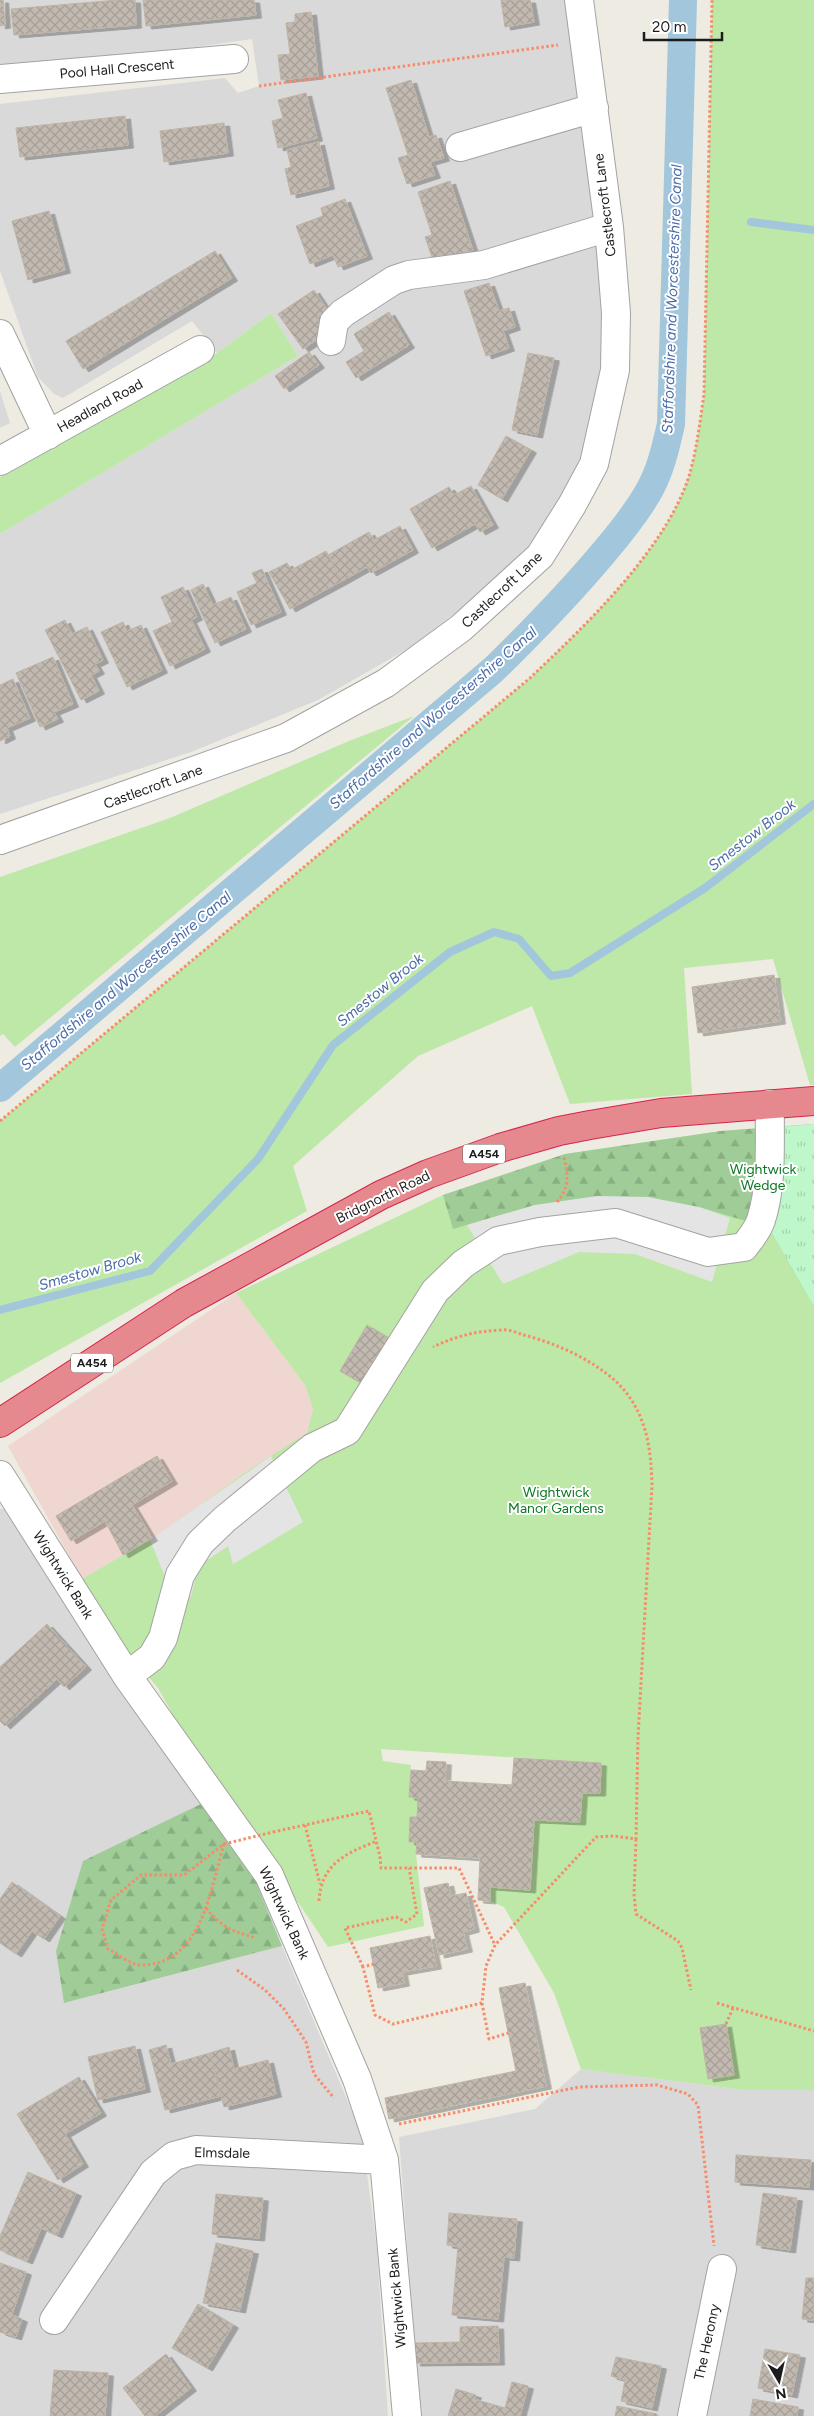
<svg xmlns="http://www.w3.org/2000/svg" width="814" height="2416" font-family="Figtree,sans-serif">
<defs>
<pattern id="forest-firs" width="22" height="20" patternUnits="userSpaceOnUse" patternTransform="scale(1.25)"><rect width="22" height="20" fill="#9fcc97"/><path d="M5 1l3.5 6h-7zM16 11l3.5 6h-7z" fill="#88af82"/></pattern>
<pattern id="park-tufts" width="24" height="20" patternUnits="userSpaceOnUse" patternTransform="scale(1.25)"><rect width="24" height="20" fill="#bef8ca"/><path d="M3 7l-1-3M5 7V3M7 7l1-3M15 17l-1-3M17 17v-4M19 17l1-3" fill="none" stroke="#a3d4ad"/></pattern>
<pattern id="building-cross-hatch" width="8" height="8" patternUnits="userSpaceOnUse" patternTransform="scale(1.25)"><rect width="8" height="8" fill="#c2bab1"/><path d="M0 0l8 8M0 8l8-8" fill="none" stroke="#a69f98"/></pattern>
<filter id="shadow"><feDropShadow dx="5.5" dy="3" stdDeviation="0" flood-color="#0004"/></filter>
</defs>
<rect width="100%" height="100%" fill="#edebe2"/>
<path fill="#dad9d9" d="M0 0H564L578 66 607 330 594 428 576 476 519 565 409 648 318 700 191 752 0 814V534L298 356 271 313 217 353 192 321 63 398 54 394 38 377 0 271V104L225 78 238 93 259 86 252 39 114 59 0 65Z
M0 391 10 423 0 428Z
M0 1509H10L203 1803 64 2003 282 1946 362 2135 377 2250 388 2416H0Z
M581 2069 744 2090H814V2416H420L399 2137 535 2109Z"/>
<path fill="#efd6d0" d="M236 1293 305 1385 313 1409 307 1434 247 1471 164 1531 82 1579 8 1446Z"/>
<path fill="#bee8a7" d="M712 0H814V1085H810L773 959 684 968 692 1094 570 1104 532 1006 418 1056 293 1166 307 1211 0 1383V1121L530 678C585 626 666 549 689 476 697 449 700 421 704 394Z
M271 313 298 356 0 534V477L217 353Z
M414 716 15 1047 3 1034 0 1036V877L170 818 349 741Z
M814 1124V2090H744L581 2069 554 1993 504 1907 490 1901V1887L530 1889 534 1820 580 1822 582 1793H600L601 1763 381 1749 383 1761 411 1765 409 1797 418 1798 417 1817H410L409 1842H417L416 1854 424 1926 328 1947 176 1720 158 1688 128 1652 82 1579 164 1531 247 1471 307 1433 313 1409 305 1385 236 1293 443 1195 565 1154 721 1131Z"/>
<path fill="url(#forest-firs)" d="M814 1124V1307L769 1228 699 1207 535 1205 453 1229 443 1195 565 1154 721 1131Z
M203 1803 255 1880 282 1946 64 2003 56 1951 83 1861Z"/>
<path fill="url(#park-tufts)" d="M814 1124V1307L769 1228 780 1127Z"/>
<path fill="#e4e4e4" d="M597 1196 648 1197 699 1207 730 1218 712 1282 635 1254 579 1252 503 1284 467 1225 535 1205Z
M271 1456 303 1522 233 1564 228 1546 206 1561 196 1575 191 1597 170 1589 150 1540Z"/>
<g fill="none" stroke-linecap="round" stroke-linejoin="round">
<path stroke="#a2c6db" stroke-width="8" d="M751 222 814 230
M0 1310 150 1271 258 1159 333 1045 450 952 494 932 519 939 551 976 570 973 705 888 814 804"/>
<path stroke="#a2c6db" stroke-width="28" d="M0 1088 493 670C532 632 570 593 605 551 622 531 638 511 650 489 661 469 666 446 671 424L683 0"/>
</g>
<path fill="url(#building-cross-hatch)" stroke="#bfb4a4" filter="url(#shadow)" d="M0 0H3L5 25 0 26Z
M118 0H135L136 25 14 35 11 9Z
M143 0H254L256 15 146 26Z
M501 0H530L534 22 505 27Z
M311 12 318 76 281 80 278 55 290 54 286 23 295 22V14Z
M411 80 429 137 436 135 444 158 430 162 435 175 407 184 398 158 408 155 386 88Z
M306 93 317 138 278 148 272 121 283 118 278 100Z
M125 116 128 145 20 157 16 128Z
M224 123 228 153 164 162 160 131Z
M319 142 329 186 291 195 285 169 291 167 287 150Z
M450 181 473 250 434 263 425 237 432 235 418 192Z
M345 199 367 256 338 267 333 255 310 264 296 226 323 216 321 208Z
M49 211 65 270 28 280 12 221Z
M215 251 232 278 83 369 66 341Z
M489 283 499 311 509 308 515 327 503 331 509 348 486 356 464 291Z
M314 290 328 311 317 318 327 333 303 349 278 314Z
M389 312 409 345 356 378 346 362 364 351 354 334Z
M309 352 319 365 284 389 275 376Z
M528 353 554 358 537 435 512 430Z
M506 436 531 450 502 499 478 485Z
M471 486 493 525 480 532 475 524 432 548 410 509 449 487 454 495Z
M400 526 413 550 371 573 367 567 342 581 328 555 369 532 374 540Z
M326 551 342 581 290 609 269 572 287 563 291 570Z
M262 569 281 612 251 625 237 592 257 583 252 573Z
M203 584 213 605 231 597 246 629 215 643 191 590Z
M183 587 197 617 191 620 205 649 170 666 153 631 172 622 161 597Z
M65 620 72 634 87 627 103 660 95 664 99 671 91 675 99 691 81 700 45 630Z
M123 622 127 631 141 625 162 670 127 687 101 632Z
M53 657 73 704 54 712 58 719 40 727 16 673Z
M13 679 30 718 7 728 10 736 0 741V685Z
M774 975 780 1021 698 1033 692 987Z
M367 1325 388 1338 361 1383 340 1371Z
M157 1456 172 1481 132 1505 152 1538 123 1555 105 1521 71 1541 56 1516Z
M47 1624 86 1667 64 1687 57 1679 5 1726 0 1721V1667Z
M514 1758 601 1763 600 1793H582L580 1822 534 1820 530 1890 490 1887V1901L478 1900 480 1858 416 1854 417 1842H409L410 1817H417L418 1798 409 1797 411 1770 426 1771 427 1761 446 1762 445 1781 512 1785Z
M12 1882 60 1916 44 1939 32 1931 16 1954 0 1943V1899Z
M448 1883 451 1896 466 1893 474 1929 463 1932 467 1949 439 1955 424 1888Z
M430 1936 436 1966 402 1972 404 1983 378 1988 370 1948Z
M525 1983 546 2086 389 2119 385 2098 516 2071 499 1988Z
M726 2024 734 2075 708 2079 700 2028Z
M166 2045 171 2064 210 2053 221 2096 165 2110 149 2050Z
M135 2046 145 2089 98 2100 88 2057Z
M229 2047 234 2069 268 2060 276 2094 224 2107 210 2053Z
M79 2077 101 2113 65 2134 83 2164 58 2180 17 2114Z
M736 2155 811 2160 809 2187 735 2182Z
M28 2172 76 2193 57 2235 41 2228 27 2261 0 2250V2236Z
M763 2193 797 2198 790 2250 756 2245Z
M216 2194 263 2198 259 2238 212 2234Z
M449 2213 517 2219 514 2258 504 2257 498 2319 452 2315 458 2246 447 2245Z
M216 2243 253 2251 240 2310 203 2303Z
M0 2263 26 2272 12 2315 22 2319 16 2337 0 2332Z
M806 2278H814V2320L802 2319Z
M198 2304 233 2325 207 2368 172 2348Z
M498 2326 499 2362 415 2363V2343L460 2342V2327Z
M765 2349 800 2355 792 2395 758 2388Z
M166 2354 191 2388 155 2416H145L123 2388Z
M616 2357 661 2366 652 2408 621 2401 625 2380 611 2376Z
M54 2370 108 2373 105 2416H50Z
M512 2382 528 2386 520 2416H448L456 2389 476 2395 474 2399 505 2408Z
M753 2399 798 2407 797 2416H750Z
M617 2406 657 2414V2416H615Z"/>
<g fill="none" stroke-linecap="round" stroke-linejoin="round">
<g stroke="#a3a3a3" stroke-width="30">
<path id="minor" d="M0 79 234 59
M460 147 594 108
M0 334 48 435
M331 341 334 322 343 313 394 280 409 275 484 265 609 227
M0 461 200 350
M0 840 286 738 386 683 461 628 540 556 572 505 594 464 615 370 616 313 609 227 579 0
M0 1475 127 1676 269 1875 357 2079 384 2160 407 2416
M127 1676 152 1657 163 1638 180 1575 200 1543 225 1519 312 1448 347 1431 435 1291 463 1264 498 1241 540 1232 616 1223 708 1252 744 1247C750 1239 758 1230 761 1220 773 1183 769 1142 770 1104
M54 2320 153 2173 174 2156 196 2150 384 2160
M692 2416 722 2269"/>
</g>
<g stroke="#d5254a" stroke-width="30">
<path id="highway" d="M0 1423 184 1303 381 1195 428 1174 500 1148 559 1131 590 1125 661 1113 814 1101"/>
</g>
<path stroke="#f88b68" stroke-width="3" stroke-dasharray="2.5 2.5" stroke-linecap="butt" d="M259 86 558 45
M0 1121 530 678C585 626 666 549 689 476 697 449 700 421 704 394L712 0
M557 1202C570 1187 568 1175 564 1157
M305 1825 320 1884
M273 1832 369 1811 380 1857 381 1868H459L495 1945
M636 1839 634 1894 636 1914 678 1941 682 1948 691 1990
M224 1844C210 1890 202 1966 139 1965 130 1964 116 1953 108 1949L102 1929 111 1900 141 1875H184Z
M319 1901C321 1864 346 1853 377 1841
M206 1908C224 1929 230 1930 256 1938
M374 1964 363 1967 375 2015 393 2024 482 2003 486 1966 495 1945 596 1837 614 1836 636 1839 638 1737 652 1485C651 1452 648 1423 628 1395 606 1365 559 1344 524 1335 517 1333 509 1329 502 1330 476 1331 456 1336 433 1347
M363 1967 345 1928 396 1917 406 1922 417 1914 409 1868
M237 1970 265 1990 284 2009 306 2042 314 2074 334 2098
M482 2003 489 2039 508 2033
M717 2003 814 2031
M726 2024 733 2008
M399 2124 579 2087 657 2085 688 2094 698 2105 714 2246"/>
<use href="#minor" stroke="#fff" stroke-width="28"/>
<use href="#highway" stroke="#e5898e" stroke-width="28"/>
<path stroke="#f88b68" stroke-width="3" stroke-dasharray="2.5 2.5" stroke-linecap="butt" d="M224 1844 273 1832"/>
</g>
<g text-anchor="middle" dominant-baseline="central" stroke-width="4" stroke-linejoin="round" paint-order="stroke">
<g fill="#fff" stroke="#606060" stroke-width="1">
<rect x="463" y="1144.5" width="42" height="19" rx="4"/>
<rect x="71" y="1353.5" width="42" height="19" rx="4"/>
</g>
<g font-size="12" font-weight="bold" fill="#1c1c1c">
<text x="484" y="1154">A454</text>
<text x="92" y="1363">A454</text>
</g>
<g font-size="14" fill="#1c1c1c" stroke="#fff">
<text transform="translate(117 69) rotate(-5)">Pool Hall Crescent</text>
<text transform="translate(605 205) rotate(-97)">Castlecroft Lane</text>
<text transform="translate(100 406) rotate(-29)">Headland Road</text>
<text transform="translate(502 590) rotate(-43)">Castlecroft Lane</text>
<text transform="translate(153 787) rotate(-20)">Castlecroft Lane</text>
<text transform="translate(383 1197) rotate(-26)">Bridgnorth Road</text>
<text transform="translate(63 1575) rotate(58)">Wightwick Bank</text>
<text transform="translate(284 1913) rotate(65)">Wightwick Bank</text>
<text transform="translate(222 2153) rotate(1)">Elmsdale</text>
<text transform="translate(397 2298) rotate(-95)">Wightwick Bank</text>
<text transform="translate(707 2342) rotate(-78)">The Heronry</text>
</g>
<g font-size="14" fill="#0c7824" stroke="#fff">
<text x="763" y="1169">Wightwick<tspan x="763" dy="16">Wedge</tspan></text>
<text x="556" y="1492">Wightwick<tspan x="556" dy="16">Manor Gardens</tspan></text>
</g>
<g font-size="15" font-style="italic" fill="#4a6daa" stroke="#fff">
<text transform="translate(672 299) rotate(-88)">Staffordshire and Worcestershire Canal</text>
<text transform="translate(433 718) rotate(-41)">Staffordshire and Worcestershire Canal</text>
<text transform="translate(752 835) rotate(-38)">Smestow Brook</text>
<text transform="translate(126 981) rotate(-40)">Staffordshire and Worcestershire Canal</text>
<text transform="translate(380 990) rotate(-39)">Smestow Brook</text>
<text transform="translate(90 1271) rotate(-16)">Smestow Brook</text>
</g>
</g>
<g transform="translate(779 2381) rotate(171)" stroke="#ffffff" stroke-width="4" paint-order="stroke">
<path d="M0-4L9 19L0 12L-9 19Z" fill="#1c1c1c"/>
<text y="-8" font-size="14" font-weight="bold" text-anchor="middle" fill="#1c1c1c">N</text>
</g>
<path d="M644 32v8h78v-8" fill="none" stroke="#1c1c1c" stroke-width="2.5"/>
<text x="652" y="32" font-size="15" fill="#1c1c1c" stroke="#ffffff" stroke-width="4" paint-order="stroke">20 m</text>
</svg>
